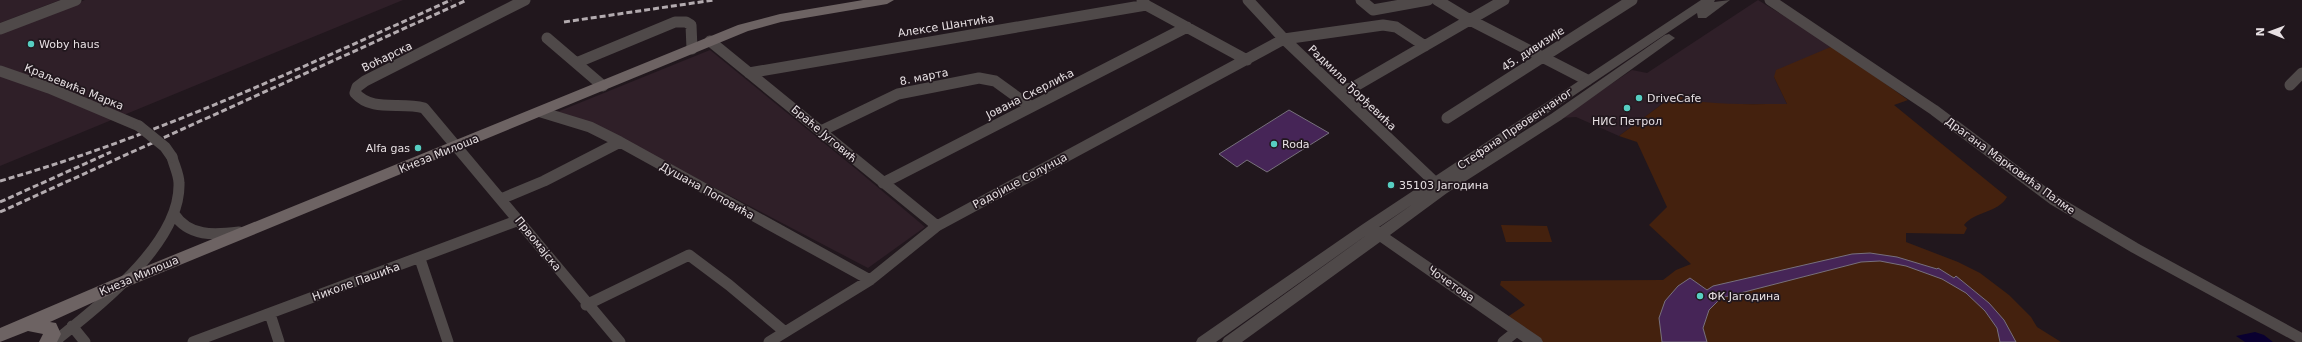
<svg xmlns="http://www.w3.org/2000/svg" width="2302" height="342" font-family="'DejaVu Sans',sans-serif">
<rect width="100%" height="100%" fill="#21171d"/>
<path fill="#2f1f28" d="M0 0H60L0 23Z
M85 0H403L0 166V33Z
M1758 0 1833 46 1774 77 1787 104H1719L1697 102 1673 96 1619 136 1576 117 1560 118 1632 70 1647 73Z
M710 50 856 169 925 227 868 268 629 143 557 112Z"/>
<path fill="#44210e" d="M1833 46 1908 100 1894 105 2007 197C1998 213 1975 211 1964 225L1967 228 1964 234 1906 233V242L1958 262 1980 273 2009 295 2031 317 2037 327 2061 342H1542L1506 318 1525 305 1500 285 1501 281 1663 280 1676 270 1691 264 1649 225 1667 207 1637 142 1619 136 1673 96C1684 96 1693 102 1703 102 1731 105 1759 104 1787 104L1774 77 1776 70Z
M1501 225 1547 226 1552 242H1506Z"/>
<path fill="#0a0030" d="M2255 332 2264 335 2273 342H2245L2236 336Z"/>
<path fill="#462557" stroke="#77707c" d="M1289 110 1329 133 1267 172 1247 160 1237 167 1219 154Z
M1870 253 1897 257 1937 269 1938 268 1954 278 1956 276 1989 303 2004 320 2016 342H2000L1997 328 1985 311 1966 293 1942 279 1906 266 1880 261 1861 262 1721 298 1709 310 1703 328 1707 342H1662L1659 318 1665 301 1678 286 1690 278 1707 290 1713 286 1852 254Z"/>
<g fill="none" stroke-linecap="round" stroke-linejoin="round">
<path stroke="#4f4949" stroke-width="11" d="M525 0 365 81 357 87 355 93C373 113 400 101 424 108L620 342
M1142 0 1146 5 1247 60
M1248 0 1284 39 1442 189
M1361 0 1373 10 1428 0
M1437 0 1470 20 1587 80
M1770 0 1934 110 2054 200 2135 248 2302 339
M0 29 76 0
M547 38 603 86
M710 41 937 226
M576 63 675 22H686L691 25 692 49
M0 71 49 88 139 126
M749 73 1146 5
M2290 85 2302 73
M1338 90 1352 88 1504 0
M541 112 590 127 620 142 870 280
M1447 118 1632 0
M821 131 898 94 979 78 995 81 1031 107
M883 183 1187 27
M501 199 544 181 620 142
M174 214C189 237 214 235 239 232
M420 259 448 342
M586 305 689 255 729 285 785 332
M270 314 279 342
M72 326 85 342
M54 342C97 307 181 244 179 183 179 175 174 165 172 157
M193 342 519 220
M769 342 870 280 937 226 1284 39 1383 25 1396 27 1425 46
M1503 342 1518 330"/>
<path fill="#4f4949" fill-rule="evenodd" d="M1701 0H1715L1714 2 1730 0 1706 18H1698L1697 13 1463 170 1551 114 1665 35 1669 34 1675 38 1561 120 1447 193 1390 235 1541 338 1543 342H1523L1380 242 1242 342H1222L1224 338 1368 234 1216 342H1196L1198 338 1363 224ZM1413 204 1380 227H1379Z"/>
<path fill="#6d6363" fill-rule="evenodd" d="M863 0H894L887 4 781 22 748 31 129 286 50 322 56 323 61 334 57 342H39L43 334 28 331 0 342V328L117 278 738 25 780 14Z"/>
<path stroke="#b3abaf" stroke-width="3" stroke-dasharray="6 3" stroke-linecap="butt" d="M564 22 714 0
M0 181C157 136 303 67 451 0
M0 202 111 152
M0 212 467 0"/>
<path stroke="#4f4949" stroke-width="11" d="M139 126 165 147 172 157"/>
</g>
<g fill="#57cec2" stroke="#21171d" stroke-width="1.5">
<circle cx="31" cy="44" r="4"/>
<circle cx="1639" cy="98" r="4"/>
<circle cx="1627" cy="108" r="4"/>
<circle cx="1274" cy="144" r="4"/>
<circle cx="418" cy="148" r="4"/>
<circle cx="1391" cy="185" r="4"/>
<circle cx="1700" cy="296" r="4"/>
</g>
<g text-anchor="middle" dominant-baseline="central" stroke-width="3.5" stroke-linejoin="round" paint-order="stroke">
<g font-size="11" fill="#e7e0e3" stroke="#21171d">
<text transform="translate(946 26) rotate(-9)">Алексе Шантића</text>
<text transform="translate(1533 49) rotate(-33)">45. дивизије</text>
<text transform="translate(387 57) rotate(-26)">Воћарска</text>
<text transform="translate(924 77) rotate(-11)">8. марта</text>
<text transform="translate(74 87) rotate(22)">Краљевића Марка</text>
<text transform="translate(1352 88) rotate(44)">Радмила Ђорђевића</text>
<text transform="translate(1030 94) rotate(-27)">Јована Скерлића</text>
<text transform="translate(1515 129) rotate(-34)">Стефана Првовенчаног</text>
<text transform="translate(824 134) rotate(40)">Браће Југовић</text>
<text transform="translate(439 154) rotate(-22)">Кнеза Милоша</text>
<text transform="translate(2010 166) rotate(36)">Драгана Марковића Палме</text>
<text transform="translate(1020 181) rotate(-28)">Радојице Солунца</text>
<text transform="translate(707 191) rotate(29)">Душана Поповића</text>
<text transform="translate(538 244) rotate(51)">Првомајска</text>
<text transform="translate(139 276) rotate(-23)">Кнеза Милоша</text>
<text transform="translate(356 282) rotate(-20)">Николе Пашића</text>
<text transform="translate(1451 284) rotate(35)">Чочетова</text>
</g>
<g font-size="11" fill="#e7e0e3" stroke="#21171d" text-anchor="start">
<text x="39" y="44">Woby haus</text>
<text x="1647" y="98">DriveCafe</text>
<text x="1627" y="121" text-anchor="middle">НИС Петрол</text>
<text x="1282" y="144">Roda</text>
<text x="410" y="148" text-anchor="end">Alfa gas</text>
<text x="1399" y="185">35103 Јагодина</text>
<text x="1708" y="296">ФК Јагодина</text>
</g>
</g>
<g transform="translate(2270 32) rotate(271)" stroke="#21171d" stroke-width="3" paint-order="stroke">
<path d="M0-3L7 15L0 10L-7 15Z" fill="#e7e0e3"/>
<text y="-6" font-size="11" font-weight="bold" text-anchor="middle" fill="#e7e0e3">N</text>
</g>
</svg>
